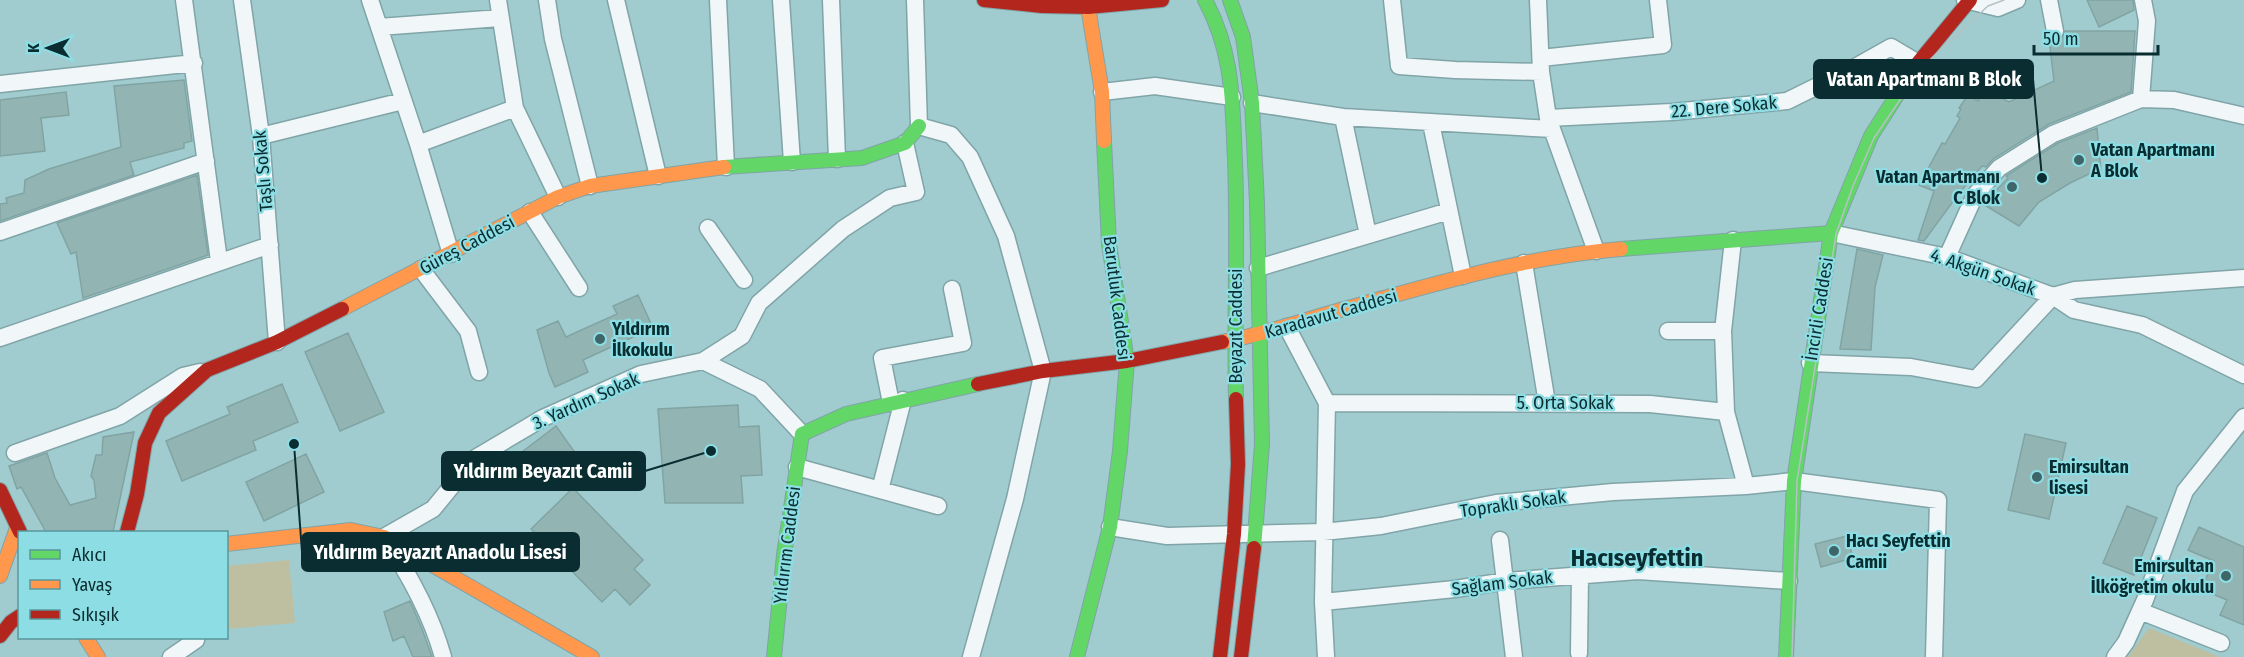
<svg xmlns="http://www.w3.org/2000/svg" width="2244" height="657" font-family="'Fira Sans Condensed',sans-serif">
<rect width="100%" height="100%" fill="#a0ccd0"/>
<path fill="#bebfa1" d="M289 560 295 623 227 629V566Z
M2149 628 2220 657H2128Z"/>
<path fill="#92b5b4" stroke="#81a4a3" stroke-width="1.5" d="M2087 0H2133L2134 10 2099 27Z
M2065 31H2135L2131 92 2049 124 1993 159 1986 167 1982 166 1961 191 1958 189 1955 199 1924 241 1918 240 1934 191 1919 185 1942 143 1945 144 1960 118 1957 116 1961 109 1959 108 1968 95 1978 101 1985 90 2009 102 2054 81 2049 39 2056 41 2061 39Z
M184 80 192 141 184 143V148L130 162 134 175 0 221V204L7 203 6 198 24 193 25 180 49 169 121 147 114 86Z
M66 92 69 115 41 118 45 151 0 156V100Z
M2097 128 2101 171 2093 172 2070 183 2039 202 2019 226 1983 204 2008 178 2006 176 2058 143Z
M197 175 208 255 83 298 76 252 71 254 57 223Z
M1857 249 1883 255 1875 287 1871 350 1840 349Z
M638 295 653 328 583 360 588 372 555 387 549 373 537 330 558 321 566 337 617 314 613 306Z
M348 333 384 412 340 431 305 352Z
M282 384 298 422 253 441 256 450 182 481 166 441 230 414 227 407Z
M738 405 739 427 759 426 762 475 741 476 743 503H665L658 409Z
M556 426 576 454 542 479 522 452Z
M134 432 113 532H46L21 487 17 489 9 466 47 453 55 478 70 505 96 498 94 480 91 476 96 455H102L103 437Z
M2025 434 2066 443 2049 519 2008 510Z
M306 454 324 492 264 521 246 482Z
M573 488 643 560 634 569 650 585 630 605 615 589 602 602 531 529Z
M2127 506 2157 518 2134 575 2103 563Z
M2199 527 2244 547V625L2220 615 2227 600 2201 589 2214 561 2188 550Z
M1847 536 1853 558 1821 567 1815 544Z
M410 601 422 629 432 657H413L404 636 393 641 384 612Z"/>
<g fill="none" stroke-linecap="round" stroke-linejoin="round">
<g stroke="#80a4a7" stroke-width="19">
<path id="street" d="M184 0 219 261
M242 0 261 136 277 342
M370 0 418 144 451 254
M498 0 515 108 558 197
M547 0 553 39 590 186
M616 0 658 176
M718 0 726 167
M781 0 792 162
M831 0 837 159
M915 0 919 126 951 135 970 157 1006 236 1043 371 1015 499 971 657
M1392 0 1399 66 1455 70 1541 72
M1538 0 1541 72 1548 118 1596 251
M1965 0 1998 8 2017 0
M2049 0 2055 31
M379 27 500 18
M1541 58 1663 45 1658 0
M0 84 194 63
M1102 92 1155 86 1232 97
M2141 99 2147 21 2143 0
M1252 103 1343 117 1552 129
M1343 117 1368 235
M1548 118 1672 112 1787 101 1850 70 1891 47 1918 63
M1431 123 1463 276
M261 136 403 101
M418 144 515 108
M530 212 579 288
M708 228 744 280
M0 232 206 161
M1831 233 1947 257 2053 296 2075 290 2244 278
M1947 257 1975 195 1999 168 2053 134 2141 99 2174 100 2244 116
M1524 263 1547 403
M1258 268 1449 211
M421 269 468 331 479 372
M1287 327 1327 403 1323 602 1326 657
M1668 331H1723
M0 338 270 245
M703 361 742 336 759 303 843 229 890 198 916 192 905 143
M1810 363 1911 367 1976 379 2053 296 2074 310 2142 325 2244 375
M891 403 882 358 963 343 952 289
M1327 403 1650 404 1726 412 1746 486
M1726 412 1723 331 1733 240
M15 453 120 416 183 376 200 372
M797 467 938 506
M880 490 903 400
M1110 527 1167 536 1323 532 1381 526 1496 503 1613 492 1746 486 1794 481 1938 500 1934 657
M1500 540 1514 657
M1323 602 1455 589 1506 581 1638 571 1789 581
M2140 611 2221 643
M1579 653 1580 575
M171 657 196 640 195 638
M443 657C431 614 409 574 384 537L433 509 474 459 543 418 641 374 703 361 760 389 802 434
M2115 657 2126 642 2145 600 2185 491 2244 417"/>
</g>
<g stroke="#80a4a7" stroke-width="16">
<path id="fast" d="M1205 0C1234 54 1232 101 1235 160 1238 240 1234 319 1236 399
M1230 0 1243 37 1252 103 1257 203 1262 444 1254 548
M724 167 862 158 905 143 919 126
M1621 249 1831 233
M774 657 784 555 802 434 846 414 978 384
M1077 657 1110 527 1120 451 1127 361 1109 244 1104 141
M1786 657 1794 481 1831 233 1871 136 1899 92"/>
</g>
<g stroke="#80a4a7" stroke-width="16">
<path id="slow" d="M1088 7 1102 92 1104 141
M342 309 558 197 590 186 724 167
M1222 342C1256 336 1290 325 1323 315 1421 288 1519 257 1621 249
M226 544 351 530 384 537 592 657
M0 576 17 528
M86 638 98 657"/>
</g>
<g stroke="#80a4a7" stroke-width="16">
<path id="jam" d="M984 0 1042 6 1088 7 1162 0
M1899 92 1918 63 1970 0
M978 384 1043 371 1127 361 1222 342
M0 490 20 532
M127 532 137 494 145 443 159 413 207 370 277 342 342 309
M0 636 11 622 20 616
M1220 657 1234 534 1238 464 1236 399
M1241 657 1254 548"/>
</g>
<use href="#street" stroke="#f1f7f8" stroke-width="16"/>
<use href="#fast" stroke="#63d668" stroke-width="14"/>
<use href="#slow" stroke="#ff974d" stroke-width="14"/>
<use href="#jam" stroke="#b3261e" stroke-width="14"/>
<path stroke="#b4c2c3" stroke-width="1.5" d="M1792 657 1797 481 1836 234 1853 186 1874 138 1923 66 1988 6 2004 0"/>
</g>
<g fill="#3e6568" stroke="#8cdee4" stroke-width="2">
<circle cx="2079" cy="160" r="6"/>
<circle cx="2012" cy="187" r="6"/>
<circle cx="600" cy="339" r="6"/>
<circle cx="2037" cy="477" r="6"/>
<circle cx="1834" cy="551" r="6"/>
<circle cx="2226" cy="576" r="6"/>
</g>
<g text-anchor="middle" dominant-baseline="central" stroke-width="4.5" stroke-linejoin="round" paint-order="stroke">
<g font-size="18" fill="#092d30" stroke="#8cdee4">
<text transform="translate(1724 107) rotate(-5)">22. Dere Sokak</text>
<text transform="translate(263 171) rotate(-95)">Taşlı Sokak</text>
<text transform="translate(467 245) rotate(-28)">Güreş Caddesi</text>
<text transform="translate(1983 272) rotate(19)">4. Akgün Sokak</text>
<text transform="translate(1117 298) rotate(83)">Barutluk Caddesi</text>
<text transform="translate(1819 309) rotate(-81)">İncirli Caddesi</text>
<text transform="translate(1331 314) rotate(-16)">Karadavut Caddesi</text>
<text transform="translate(1236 326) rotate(-90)">Beyazıt Caddesi</text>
<text transform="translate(586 401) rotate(-24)">3. Yardım Sokak</text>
<text x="1565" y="403">5. Orta Sokak</text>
<text transform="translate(1513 504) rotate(-8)">Topraklı Sokak</text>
<text transform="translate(787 545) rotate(-83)">Yıldırım Caddesi</text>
<text transform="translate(1502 583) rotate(-7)">Sağlam Sokak</text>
</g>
<g font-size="18" font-weight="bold" fill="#092d30" stroke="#8cdee4" text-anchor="start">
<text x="2091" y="150">Vatan Apartmanı<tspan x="2091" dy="21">A Blok</tspan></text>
<text x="2000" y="177" text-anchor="end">Vatan Apartmanı<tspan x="2000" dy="21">C Blok</tspan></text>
<text x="612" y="329">Yıldırım<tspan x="612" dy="21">İlkokulu</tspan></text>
<text x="2049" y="467">Emirsultan<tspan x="2049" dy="21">lisesi</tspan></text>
<text x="1846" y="541">Hacı Seyfettin<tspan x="1846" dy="21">Camii</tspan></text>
<text x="2214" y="566" text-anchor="end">Emirsultan<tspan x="2214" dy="21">İlköğretim okulu</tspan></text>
</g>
<g font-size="24" font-weight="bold" fill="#092d30" stroke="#8cdee4">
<text x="1637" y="558">Hacıseyfettin</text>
</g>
</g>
<path fill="none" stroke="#092d30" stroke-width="2" d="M2042 178L2033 79M711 451L645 471M294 444L302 552"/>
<g fill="#092d30" stroke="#8cdee4" stroke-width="2">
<circle cx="2042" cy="178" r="6"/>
<circle cx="711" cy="451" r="6"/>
<circle cx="294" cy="444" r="6"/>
</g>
<g fill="#092d30" stroke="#092d30" stroke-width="2">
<rect x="1814" y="60" width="219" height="38" rx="6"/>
<rect x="442" y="452" width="203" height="38" rx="6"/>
<rect x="302" y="533" width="277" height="38" rx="6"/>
</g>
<g font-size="20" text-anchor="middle" font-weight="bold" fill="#fff">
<text x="1924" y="86">Vatan Apartmanı B Blok</text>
<text x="543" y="478">Yıldırım Beyazıt Camii</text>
<text x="440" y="559">Yıldırım Beyazıt Anadolu Lisesi</text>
</g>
<rect x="18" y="531" width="210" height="108" fill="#8cdee4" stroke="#58979c" stroke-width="1.5"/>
<rect x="30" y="550" width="30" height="9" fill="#63d668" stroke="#58979c" stroke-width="1.5"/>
<text x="72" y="561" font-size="18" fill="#092d30">Akıcı</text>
<rect x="30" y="580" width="30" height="9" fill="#ff974d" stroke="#58979c" stroke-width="1.5"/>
<text x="72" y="591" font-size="18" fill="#092d30">Yavaş</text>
<rect x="30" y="610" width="30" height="9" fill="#b3261e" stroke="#58979c" stroke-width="1.5"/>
<text x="72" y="621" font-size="18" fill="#092d30">Sıkışık</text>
<g transform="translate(48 48) rotate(270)" stroke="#8cdee4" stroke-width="4.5" paint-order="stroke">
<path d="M0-4.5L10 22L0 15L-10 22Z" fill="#092d30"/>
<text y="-9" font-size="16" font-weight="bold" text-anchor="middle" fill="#092d30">K</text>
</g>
<path d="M2034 45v9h124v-9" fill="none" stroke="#092d30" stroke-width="3"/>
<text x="2043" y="45" font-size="18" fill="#092d30" stroke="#8cdee4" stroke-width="4.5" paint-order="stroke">50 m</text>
</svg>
